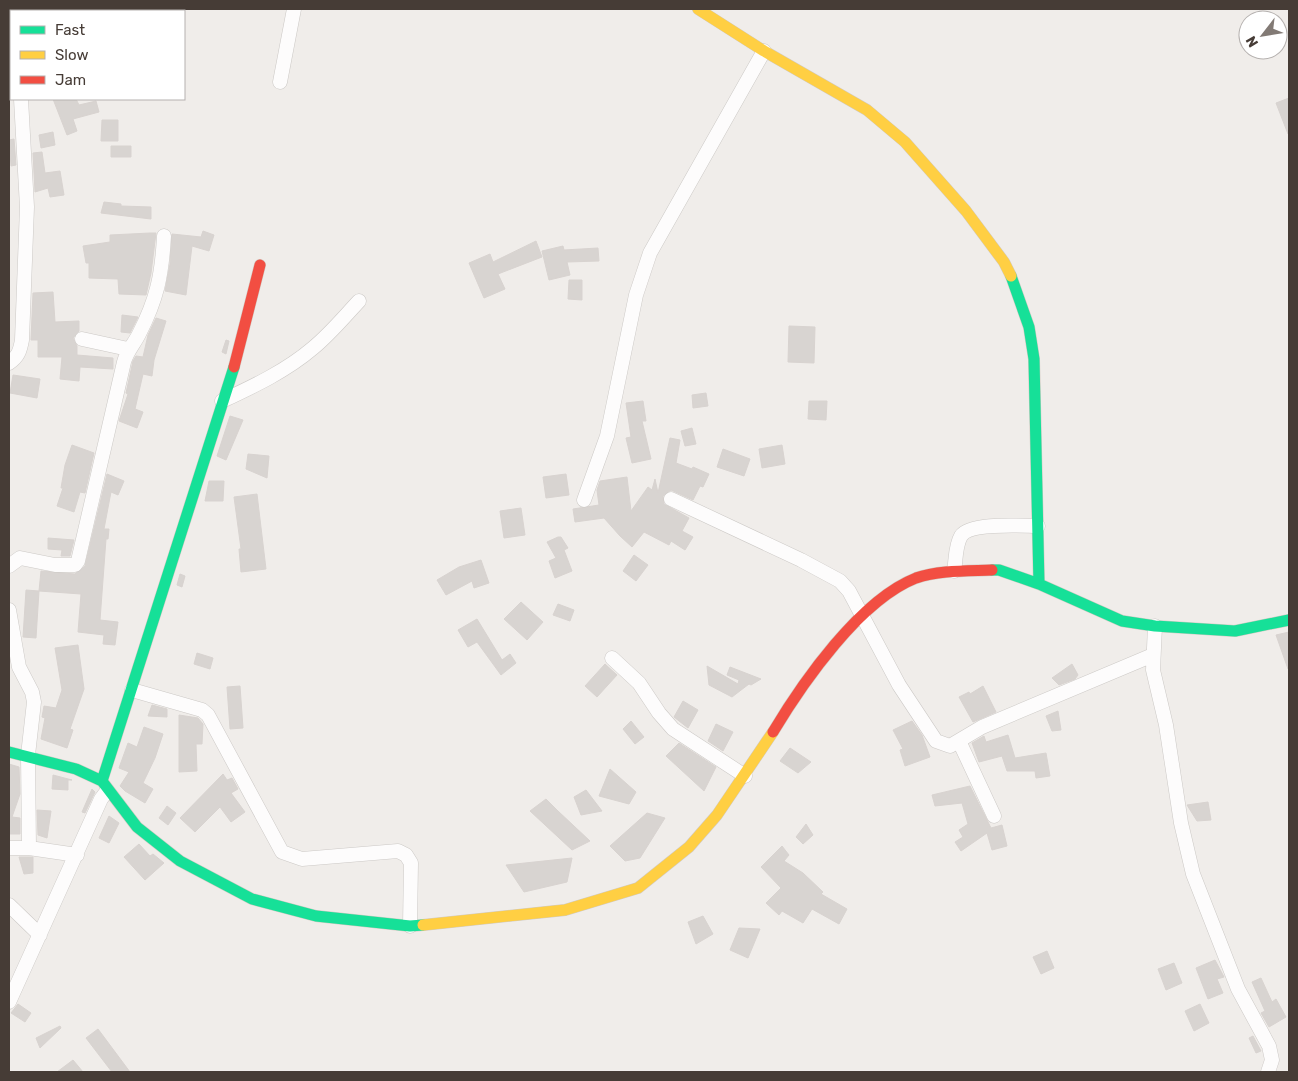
<svg xmlns="http://www.w3.org/2000/svg" width="1298" height="1081" font-family="Rubik,sans-serif">
<rect width="100%" height="100%" fill="#f0edea"/>
<path fill="#d8d4d1" stroke="#d8d3d0" d="M1289 98V134H1288L1276 103Z
M53 99H76L79 105 96 101 99 112 73 119 77 131 67 135Z
M102 120H118V141H101Z
M53 132 55 145 41 148 39 135Z
M14 139 16 165 11 166 9 140Z
M111 146H131V157H111Z
M42 152 45 173 60 171 64 195 50 197 48 188 35 192 33 153Z
M104 202 121 204V206L151 207V219L101 213Z
M203 231 214 235 209 251 192 246 186 295 165 291 170 264 172 234 201 237Z
M150 233H156L151 273 146 295 119 294 118 279 89 278V263H86L83 246 110 242V235Z
M536 241 542 257 498 274 505 289 484 298 469 263 490 254 493 262Z
M563 246 564 250 598 248 599 261 567 262 570 275 549 280 542 251Z
M569 280H582V300L568 299Z
M53 292 55 322 79 321V331L73 338 77 346V355L113 358V369L80 367 79 381 60 379 62 357H38V340H31L33 293Z
M122 315 138 317 130 333 121 332Z
M156 318 166 321 154 360 152 376 143 374 135 409 143 412 137 428 119 421 128 394 126 393 133 361 136 356 143 357 148 335Z
M789 326 815 327 814 363 788 362Z
M226 340 229 341 226 354 222 352Z
M13 375 40 379 37 398 10 393Z
M706 393 708 406 693 408 692 395Z
M643 401 646 421H642L651 459 632 463 626 438 631 437 626 403Z
M809 401H827L826 420 808 419Z
M230 416 243 420 226 460 217 456Z
M692 428 696 444 685 446 681 431Z
M670 438 680 440 676 463 692 469 693 467 709 474 703 487 700 486 693 500 671 490 663 496 664 504 689 518 682 531 693 537 685 550 671 541 669 545 644 532 632 547 620 536 604 518 575 522 573 509 599 505 597 490 600 481 627 477 631 511 648 487 652 490 655 479 658 493Z
M72 445 94 453 85 493 80 492 74 512 57 506 63 488H61L65 465Z
M782 445 785 464 762 468 759 449Z
M723 449 750 459 744 476 717 467Z
M248 454 269 456 267 478 246 469Z
M107 474 124 481 118 495 111 492 104 529H109L108 539H106L100 620 118 622 115 645 103 644 104 635 78 632 81 594 39 591 41 571 75 574 85 566Z
M566 474 569 495 546 498 543 477Z
M209 481H224L223 501H205Z
M257 494 266 569 241 572 239 549H241L234 497Z
M521 508 525 535 504 538 500 511Z
M558 537H561L568 548 564 550 572 571 555 578 549 561 556 558 547 542Z
M48 538 74 540 70 556H61L62 550 48 549Z
M634 555 648 565 636 581 623 571Z
M481 560 489 583 474 588 472 581 446 595 437 580 459 567Z
M180 574 185 576 182 587 177 585Z
M26 590 39 591 36 638 23 637Z
M521 602 543 622 527 640 504 619Z
M558 604 574 610 570 621 553 615Z
M477 619 502 660 510 654 516 663 501 675 477 642 468 647 458 630Z
M1289 632V669H1288L1276 635Z
M78 645 84 689 70 729 73 730 67 748 41 739 45 718 42 717 44 706 56 708 62 690 55 648Z
M197 653 213 658 210 669 194 664Z
M605 664 617 675 597 697 585 686Z
M1072 664 1078 675 1075 679 1059 685 1052 678Z
M707 666 738 684 739 680 727 675 730 667 761 679 751 685 749 684 732 697 709 685Z
M240 686 243 728 230 729 227 687Z
M983 686 996 712 973 722 959 697 969 692 970 694Z
M683 701 698 710 688 728 674 717Z
M152 705 167 709V717L148 716Z
M1058 711 1061 730 1052 731 1046 716Z
M179 715 198 718 203 724 202 744H196L197 771 179 772Z
M631 721 644 737 635 744 623 729Z
M912 721 922 735 930 757 905 766 900 750 903 749 893 730Z
M716 724 733 732 723 751 708 741Z
M144 727 163 734 155 758 143 783 153 789 145 803 125 791 120 786 129 772 119 768 128 743 137 747Z
M1008 735 1015 758 1046 753 1050 776 1036 778 1035 771H1007L1002 756 979 762 972 743 984 736 986 742Z
M679 743 716 767 704 791 666 756Z
M790 748 811 762 798 773 780 761Z
M9 764 19 767 20 794 12 817 20 818V834H9Z
M610 769 636 792 629 804 599 796Z
M223 774 227 780 232 778 238 789 231 793 245 812 231 822 220 807 195 832 180 818Z
M53 775 72 780H68V790L52 789Z
M970 786 991 828 1002 825 1007 846 992 850 987 833 961 851 955 842 963 837 959 830 968 824 962 803 935 806 932 795Z
M92 789 95 792 85 813 82 812Z
M586 790 602 811 581 815 574 797Z
M546 799 558 811 590 841 572 850 530 811Z
M1208 802 1211 820 1197 821 1187 805Z
M167 806 176 813 168 825 159 818Z
M37 810 51 811 47 838 38 835Z
M647 813 665 818 640 858 625 861 610 846Z
M109 816 119 823 109 843 99 838Z
M806 824 813 835 803 844 796 837Z
M139 844 150 856 153 854 164 863 145 880 124 857Z
M782 846 789 855 784 861 803 873 823 892 821 894 847 909 839 924 812 909 803 923 782 911 779 915 766 903 781 888 761 867Z
M19 857H33V873L24 874Z
M572 858 567 882 524 892 506 865Z
M703 916 713 934 696 944 688 922Z
M739 928 760 929 748 958 730 950Z
M1047 951 1054 968 1041 974 1033 957Z
M1215 960 1224 977 1217 979 1223 993 1208 999 1196 968Z
M1174 963 1182 983 1166 990 1158 969Z
M1261 978 1272 1002 1276 999 1286 1017 1269 1027 1261 1013 1265 1011 1252 982Z
M18 1004 31 1013 25 1022 11 1013Z
M1200 1004 1209 1023 1194 1031 1185 1011Z
M60 1026 61 1028 40 1048 36 1038Z
M98 1029 130 1072H112L86 1038Z
M1253 1036 1261 1051 1256 1053 1249 1038Z
M73 1060 83 1072H57Z"/>
<g fill="none" stroke-linecap="round" stroke-linejoin="round">
<g stroke="#ccc9c6" stroke-width="15">
<path id="street" d="M16 9V11
M280 82 294 9
M82 339 128 349
M9 363C18 357 20 351 22 340L27 207 21 99
M222 401C254 386 286 371 313 348 330 334 344 317 359 301
M671 499 801 560 840 581 849 591 899 685 936 741 950 746 982 727 1153 655
M584 500 607 436 636 295 650 253 764 51
M9 566 20 558 55 565H75L78 561 124 362C127 351 134 344 139 334 157 299 162 275 164 236
M954 571C956 561 955 546 961 536 970 522 1022 526 1038 526
M9 610 19 667 32 692 34 702 28 755 29 848
M1155 626 1153 670 1166 725 1181 823 1193 874 1238 989 1269 1046 1272 1060 1268 1072
M612 658 639 683 659 713 673 729 745 776
M132 690 202 710 208 715 282 852 302 859 398 851 406 855 411 863 410 926
M959 741 994 816
M9 848H29L77 855
M9 905 40 935
M9 1002 101 799 107 791"/>
</g>
<g stroke="#d1cac2" stroke-width="12">
<path id="fast" d="M1011 276 1029 327 1034 359 1039 584
M992 570H999L1039 584 1122 621 1155 626 1235 631 1289 620
M9 752 76 769 102 781 137 827 180 861 252 899 316 916 410 926 423 925
M102 781 234 367"/>
</g>
<g stroke="#d1cac2" stroke-width="12">
<path id="slow" d="M698 9 764 51 867 110 905 142 966 211 1004 262 1011 276
M423 925 565 910 638 888 689 847 717 815 773 732"/>
</g>
<g stroke="#d1cac2" stroke-width="12">
<path id="jam" d="M234 367 260 265
M773 732C803 682 860 600 916 578 939 570 967 571 992 570"/>
</g>
<use href="#street" stroke="#fdfcfc" stroke-width="14"/>
<use href="#fast" stroke="#16e098" stroke-width="11"/>
<use href="#slow" stroke="#ffcf43" stroke-width="11"/>
<use href="#jam" stroke="#f24e42" stroke-width="11"/>
</g>
<rect width="1298" height="1081" fill="none" stroke="#463c36" stroke-width="20"/>
<rect x="10" y="10" width="175" height="90" fill="#ffffff" stroke="#b5b1af"/>
<rect x="20" y="26" width="25" height="8" fill="#16e098" stroke="#b5b1af"/>
<text x="55" y="35" font-size="15" fill="#463c36">Fast</text>
<rect x="20" y="51" width="25" height="8" fill="#ffcf43" stroke="#b5b1af"/>
<text x="55" y="60" font-size="15" fill="#463c36">Slow</text>
<rect x="20" y="76" width="25" height="8" fill="#f24e42" stroke="#b5b1af"/>
<text x="55" y="85" font-size="15" fill="#463c36">Jam</text>
<g transform="translate(1263 35) rotate(239)"><circle r="24" fill="#ffffff" stroke="#b5b1af"/>
<path d="M0-4L9 19L0 12L-9 19Z" fill="#827a75"/>
<text y="-8" font-size="14" font-weight="bold" text-anchor="middle" fill="#463c36">N</text>
</g>
</svg>
